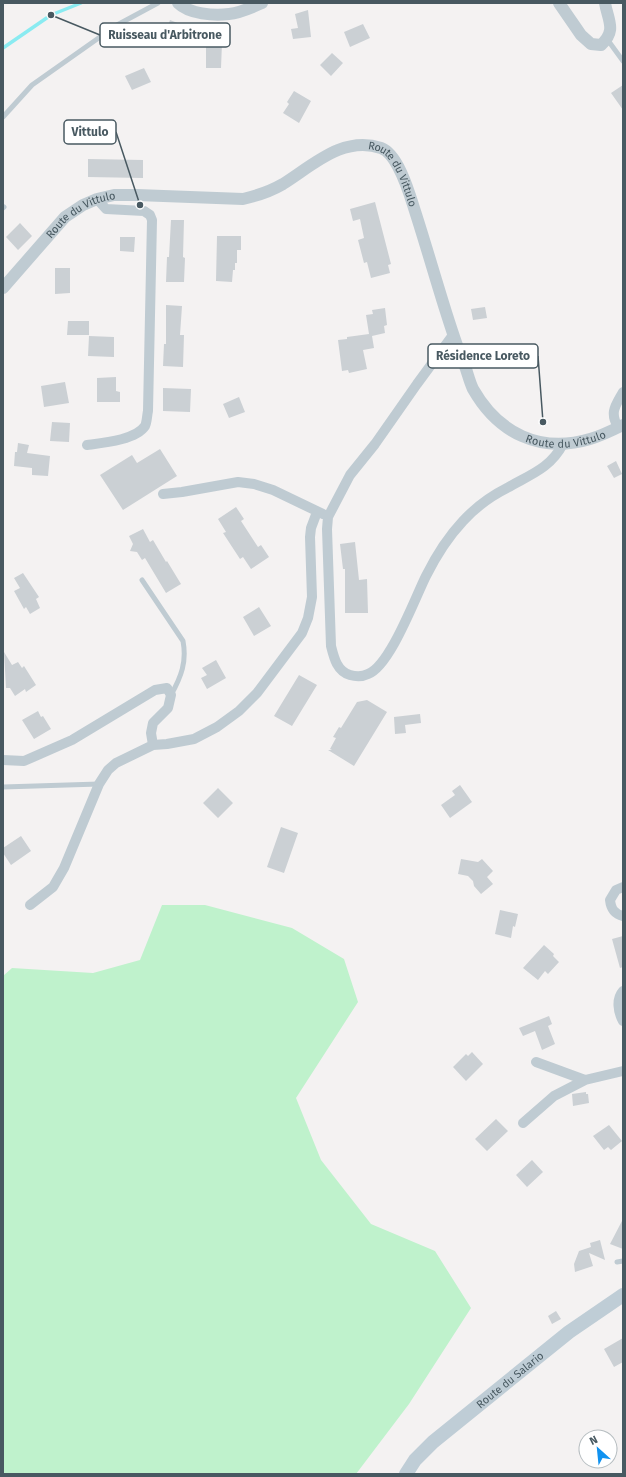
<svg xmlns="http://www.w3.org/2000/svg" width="626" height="1477" font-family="'Fira Sans',sans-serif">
<rect width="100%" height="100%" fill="#f4f2f2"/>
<path fill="#bff2cc" d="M162 905H205L292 928 344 959 358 1002 296 1098 321 1160 371 1224 435 1251 471 1308 409 1404 356 1474H3V976L12 968 93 973 140 960Z"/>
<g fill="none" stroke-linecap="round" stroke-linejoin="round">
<path stroke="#8aebf1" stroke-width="3.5" d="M3 48 51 15 81 3"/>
</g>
<path fill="#cbd0d4" d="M308 10 311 37 293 39 291 29 298 28 295 14Z
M170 20 180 24 174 44 163 41Z
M363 24 370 38 350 47 344 32Z
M206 43H222L221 68H206Z
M332 53 343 63 331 76 320 65Z
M144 68 151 82 132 90 125 76Z
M623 85V110L611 93Z
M294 91 311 101 299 123 283 113 289 104 287 102Z
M88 159 143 160V178L88 177Z
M375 202 391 264 388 265 390 273 371 278 367 262 364 263 358 240 364 238 360 219 353 221 350 209Z
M171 220H184L183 257 185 258 184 282H166L167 257H169Z
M20 223 32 236 18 250 6 237Z
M217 236H241V250H237V263H235V270H233L232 282 216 281Z
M120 237H135L134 252 120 251Z
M55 268H70V293L55 294Z
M166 305 182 306 180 335H184L183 367 163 366 164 344H166Z
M485 307 487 318 473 320 471 309Z
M385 308 387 325 384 326 385 333 372 336 374 348 363 350 367 369 349 373 348 370 342 371 338 340 347 339V337L369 334 366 315 373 314 372 310Z
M68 321H89V335H67Z
M89 336 114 337V357L88 356Z
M116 377V391L120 392V402H97V378Z
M65 382 69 403 44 407 41 386Z
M163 388 191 389 190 412 163 411Z
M239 397 245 412 229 418 223 404Z
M52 422 70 423 69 442 50 441Z
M18 443 29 445 27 453 50 456 48 476 32 475V468L14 466 15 452H17Z
M160 449 177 476 123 510 100 475 132 455 137 463Z
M616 461 622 474 614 478 607 466Z
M236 507 244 519 241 521 258 547 261 545 269 557 251 569 243 557 240 559 223 533 226 532 218 519Z
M143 529 150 542 153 540 166 562 167 561 181 584 166 593 145 558 142 560 137 552 130 551 133 544 129 536Z
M355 542 359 580 367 579 368 613H345V569H343L340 544Z
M23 573 39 597 36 599 40 608 30 614 26 607 24 609 14 591 20 588 14 578Z
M259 607 271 626 254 636 243 617Z
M4 652 12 665 18 662 22 668 24 666 36 685 26 692 25 689 15 696 10 688H6Z
M216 660 226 678 207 689 201 678 207 675 202 668Z
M299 675 317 685 292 726 274 716Z
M367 700 387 712 354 766 328 750H332L330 749 336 738 333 737 339 727 341 728 357 702Z
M38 711 41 717 43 716 51 729 34 739 22 720Z
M420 714 421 723 405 725 406 733 395 734 394 717Z
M460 785 472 802 450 818 441 805 455 795 452 791Z
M218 788 233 803 218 818 203 803Z
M281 827 298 833 284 873 267 867Z
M21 836 31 851 11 865 3 853V848Z
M461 859 478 862 482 859 493 871 487 877 493 884 481 894 474 886 473 881 468 876 458 874Z
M500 910 518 914 515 927 513 926 511 938 495 934Z
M623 936V967L620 968 612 939Z
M544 945 554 954 553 956 559 962 548 974 545 971 538 980 523 968Z
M549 1016 552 1024 548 1026 555 1044 542 1050 535 1031 523 1036 519 1028Z
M472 1052 483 1064 466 1081 453 1067 466 1054 468 1056Z
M586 1092V1094H588L589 1103 573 1106 572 1094Z
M496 1119 508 1131 487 1151 475 1139Z
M609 1125 622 1141 611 1150 608 1147 604 1150 593 1136Z
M532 1160 543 1172 527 1187 516 1175Z
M623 1219V1249L610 1244Z
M600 1240 605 1260 589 1253 593 1266 575 1272 574 1264 579 1251 591 1247 590 1243Z
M556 1311 561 1319 552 1324 548 1316Z
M623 1338V1362L614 1367 604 1349Z"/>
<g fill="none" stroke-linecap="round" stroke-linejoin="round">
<path stroke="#bfcbd2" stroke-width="5" d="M607 39 623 61
M3 117 32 85 117 25 158 3
M3 208 4 207
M142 580 183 641C187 662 181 677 171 695
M3 787 99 784
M617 1262 623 1261"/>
<path stroke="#bfcbd2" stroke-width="10" d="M453 335 417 384 375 444 350 475 328 517 327 529 331 646C334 658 337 671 350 675 357 677 362 677 368 674 390 666 415 598 426 576 436 556 448 537 463 521 475 508 491 496 507 488 529 475 550 469 563 444
M618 427C609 412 616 405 623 392
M87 445C102 443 136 440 145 426 147 422 147 415 148 411L152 220 150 215 144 211 106 209 97 199
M163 494 182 492 238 482 254 484 273 490 323 514
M3 760 24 761 72 740 155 690 167 688 171 695 168 708 153 723 151 733 153 745
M623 887 616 890 610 900C611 909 614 914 623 916
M30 905 53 887 64 868 99 784 108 770 116 763 153 745 167 744 194 739 217 727 239 711 257 693 302 633 308 618 312 597 310 537 311 528 317 512
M623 991C616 999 618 1012 623 1021
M536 1062 585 1080 623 1071
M523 1123 554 1096 585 1080"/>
<g stroke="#bfcbd2" stroke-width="12">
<path d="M178 3C189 14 214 16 229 14 240 13 253 7 262 3"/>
<path d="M559 3 581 35 591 44 601 45C617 30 608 21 605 3"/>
<path id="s1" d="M3 288 65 217 83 205 97 199 114 195H137L243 199C256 196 271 191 283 184 312 166 343 135 381 148 398 154 409 192 414 208 425 242 435 277 446 312 452 331 458 350 466 369 468 375 470 383 473 389 498 433 540 454 590 439 601 436 613 430 623 425"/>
</g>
<path stroke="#bfcdd6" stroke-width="14" id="s2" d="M406 1474 415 1460 433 1442 569 1332 623 1295"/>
</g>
<g text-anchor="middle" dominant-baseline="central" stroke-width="3" stroke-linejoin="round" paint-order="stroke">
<g font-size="11" fill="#485961" stroke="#fff">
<text stroke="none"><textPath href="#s1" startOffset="457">Route du Vittulo</textPath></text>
<text stroke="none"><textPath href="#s1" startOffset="109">Route du Vittulo</textPath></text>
<text stroke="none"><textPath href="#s1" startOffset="804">Route du Vittulo</textPath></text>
<text stroke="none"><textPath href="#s2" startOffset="141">Route du Salario</textPath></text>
</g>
</g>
<path fill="none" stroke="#485961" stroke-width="1.5" d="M51 15L100 35M140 205L116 132M543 422L538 356"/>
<g fill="#485961" stroke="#fff" stroke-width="1.5">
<circle cx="51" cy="15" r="4"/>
<circle cx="140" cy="205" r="4"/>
<circle cx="543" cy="422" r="4"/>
</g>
<g fill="#fff" stroke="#485961" stroke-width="1.5">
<rect x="100" y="23" width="130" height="24" rx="4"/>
<rect x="64" y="120" width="52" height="24" rx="4"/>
<rect x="428" y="344" width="110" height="24" rx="4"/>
</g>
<g font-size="12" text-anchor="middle" font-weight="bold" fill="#485961">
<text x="165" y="39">Ruisseau d'Arbitrone</text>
<text x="90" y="136">Vittulo</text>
<text x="483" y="360">Résidence Loreto</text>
</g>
<rect width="626" height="1477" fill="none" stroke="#485961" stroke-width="8"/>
<g transform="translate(598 1449) rotate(333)"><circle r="19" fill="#ffffff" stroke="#b6bdc0"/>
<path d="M0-3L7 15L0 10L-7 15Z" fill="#1092f0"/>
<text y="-6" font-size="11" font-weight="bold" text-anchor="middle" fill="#485961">N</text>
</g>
</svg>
